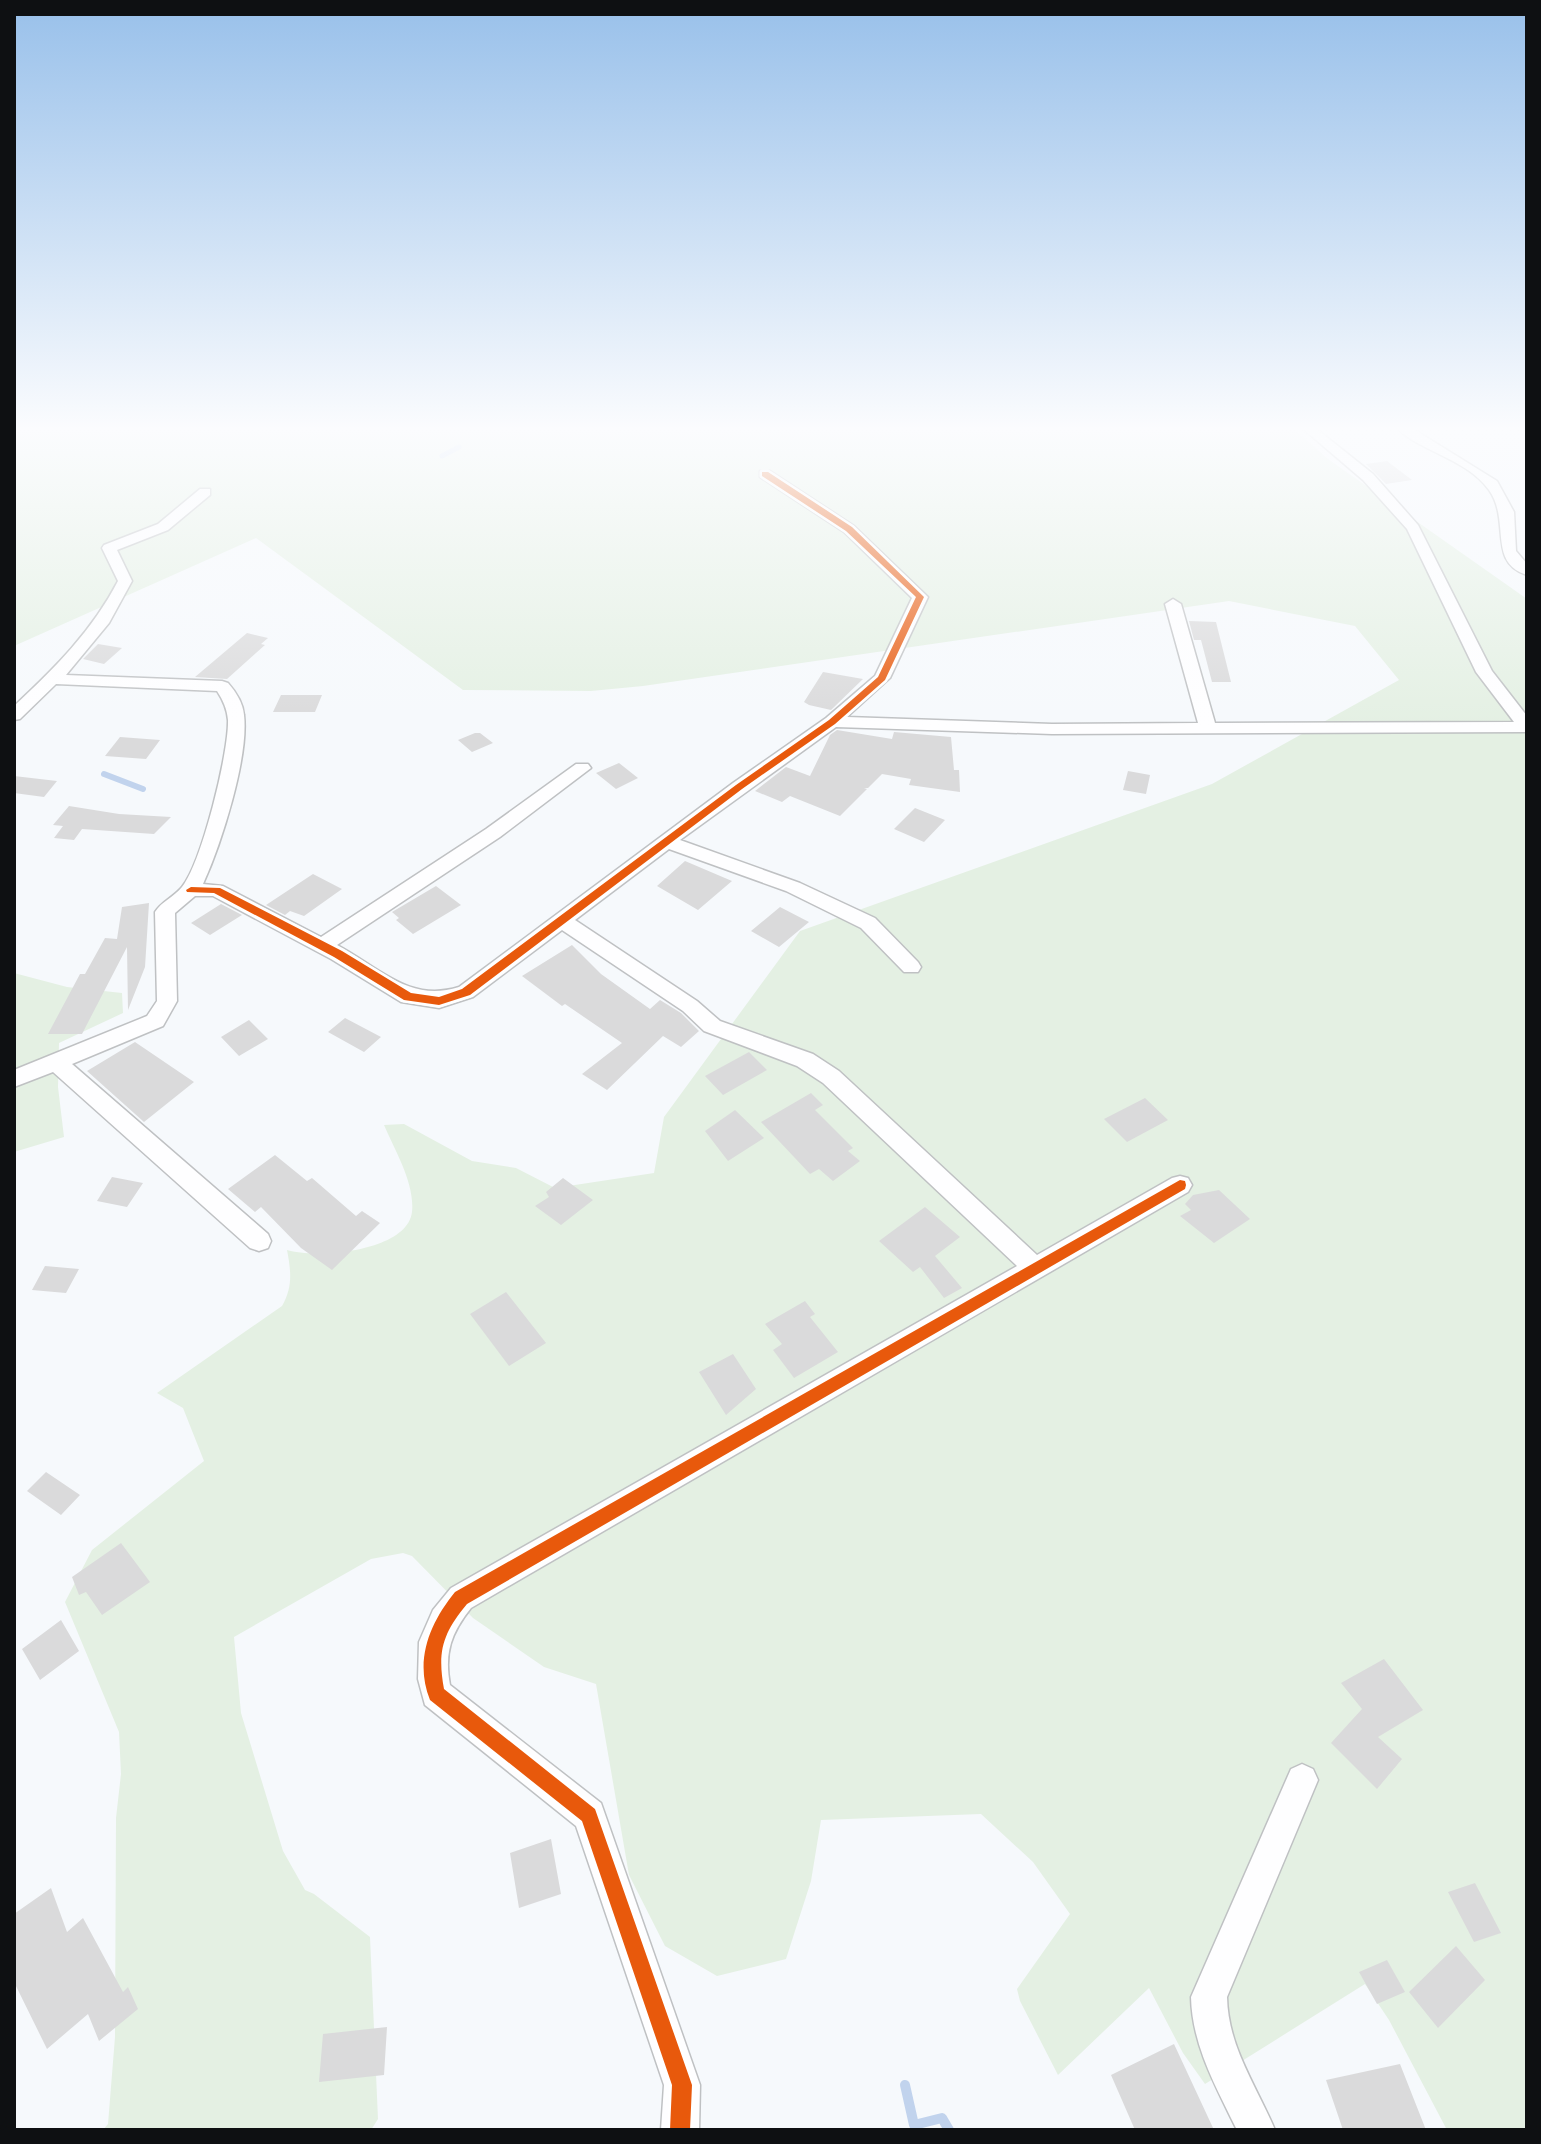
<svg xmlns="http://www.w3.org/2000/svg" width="1541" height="2144" font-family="'Libre Baskerville',serif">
<rect width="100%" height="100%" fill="#f6f9fc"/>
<path fill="#e4f0e3" d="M14 427H1292L1328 459 1527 599V2130H1447L1389 2020 1365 1984 1205 2084 1183 2053 1149 1988 1058 2075 1020 2001 1017 1989 1070 1914 1033 1862 981 1814 821 1820 811 1881 786 1959 717 1976 665 1946 629 1875 596 1684 544 1667 473 1618 412 1556 403 1553 371 1559 234 1637 241 1713 283 1851 305 1890 314 1894 370 1937 378 2119 371 2130H103L108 2124 115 2037 116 1818 121 1774 119 1732 65 1602 92 1550 204 1461 183 1408 157 1393 282 1306C293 1287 291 1271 287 1250 316 1259 407 1252 412 1212 415 1183 395 1151 384 1125L404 1124 472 1161 516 1168 555 1188 654 1173 664 1117 800 931 1212 784 1399 680 1355 626 1229 601 643 686 591 691 463 690 256 538 14 646Z
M14 973 67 987 122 993 123 1013 59 1043 58 1087 64 1137 14 1152Z"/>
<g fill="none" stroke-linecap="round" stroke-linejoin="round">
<path stroke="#c1d3ed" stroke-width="5" d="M442 456 459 447"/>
<path stroke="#c1d3ed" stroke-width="6" d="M104 774 143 789"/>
<path stroke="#c1d3ed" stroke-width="10" d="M905 2085 914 2125 942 2118 949 2130"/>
</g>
<path fill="#dadadb" d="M1387 461 1412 480 1386 484 1366 464Z
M1189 621 1216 622 1231 682H1212L1201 640H1194Z
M247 633 268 638 261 644 265 645 227 679 195 677Z
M98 644 122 648 104 664 83 659Z
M823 672 863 679 831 710 809 705 804 702Z
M281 695H322L315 712H273Z
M837 730 892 739 894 732 951 737 954 770H959L960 792 909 785 911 779 882 774 868 788H864L867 789 840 816 790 796 782 802 755 791 786 767 810 776 830 735Z
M475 733H480L493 743 472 752 458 740Z
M120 737 160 740 146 759 105 756Z
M619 763 638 778 616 789 596 773Z
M1128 771 1150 775 1146 794 1123 790Z
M14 776 57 781 44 797 14 793Z
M69 806 119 814 171 817 154 834 82 829 74 840 54 838 63 826 53 825Z
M915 808 945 820 924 842 894 829Z
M685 861 732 881 698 910 657 886Z
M313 874 342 889 304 916 290 911 285 915 266 905Z
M436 886 461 905 413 934 396 920 399 918 392 912Z
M149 903 145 967 128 1010 127 947 82 1034H48L80 974H85L105 938 117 939 122 907Z
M221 904 242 915 210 935 191 923Z
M780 907 809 922 779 947 751 931Z
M572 945 601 974 650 1009 660 1000 681 1013 699 1031 681 1047 663 1036 607 1090 582 1074 622 1043 565 1004 562 1006 522 976Z
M345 1018 381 1037 364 1052 328 1032Z
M249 1020 268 1039 239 1056 221 1037Z
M135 1042 194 1082 144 1122 87 1071Z
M749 1052 767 1070 723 1095 705 1076Z
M811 1093 823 1105 815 1110 853 1148 848 1151 860 1161 833 1181 819 1169 810 1174 761 1122Z
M1145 1098 1168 1120 1127 1142 1104 1119Z
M735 1110 764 1138 728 1161 705 1131Z
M275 1155 307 1181 312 1178 356 1216 362 1211 380 1223 332 1270 301 1248 261 1207 255 1212 228 1189Z
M112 1177 143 1183 127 1207 97 1201Z
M563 1178 593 1200 561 1225 535 1206 549 1197 546 1192Z
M1219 1190 1250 1219 1214 1243 1180 1216 1191 1210 1185 1204 1193 1195Z
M925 1207 960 1237 935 1256 962 1288 944 1298 920 1267 913 1272 879 1241Z
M45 1266 79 1269 66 1293 32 1290Z
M506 1292 546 1343 509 1366 470 1314Z
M805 1301 815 1314 810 1317 838 1352 794 1378 773 1350 782 1344 765 1324Z
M733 1354 756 1389 726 1415 699 1372Z
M46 1472 80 1495 61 1515 27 1491Z
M121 1543 150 1582 102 1615 86 1592 79 1595 72 1577Z
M61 1620 79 1651 40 1680 22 1649Z
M1384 1659 1423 1710 1378 1737 1402 1759 1377 1789 1331 1743 1362 1709 1341 1683Z
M551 1839 561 1894 519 1908 510 1853Z
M1475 1883 1501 1933 1474 1942 1448 1892Z
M51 1888 67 1932 83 1918 123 1992 128 1987 138 2009 99 2041 88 2014 47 2049 14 1982V1914Z
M1456 1946 1485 1980 1438 2028 1409 1992Z
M1387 1960 1405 1992 1377 2004 1359 1972Z
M387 2027 384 2075 319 2082 323 2034Z
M1174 2044 1214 2130H1135L1111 2075Z
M1400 2064 1426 2130H1343L1326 2080Z"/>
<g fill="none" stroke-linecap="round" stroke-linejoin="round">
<g stroke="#bfc1c3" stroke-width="3">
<path id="minor" d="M1301 427H1314L1373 474 1418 525 1492 671 1527 716V732L1052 734 836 727 680 840 800 883 875 918 918 962 921 967 918 972H904L861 928 786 891 669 849 575 920 697 1001 720 1021 813 1054 839 1071 1037 1255 1172 1178 1180 1176 1188 1178 1192 1185 1188 1192 471 1608C451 1633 444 1653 450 1685L601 1803 700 2085 699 2130H661L664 2085 576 1826 425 1705 418 1679 419 1642 433 1610 451 1588 1017 1266 823 1083 797 1066 704 1031 683 1011 562 930 473 997 439 1008 401 1002 331 959 213 896H195L175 913 177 1001 163 1026 72 1064 268 1234 271 1241 268 1248 259 1251 250 1248 53 1072 14 1087V1070L147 1016 157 1001 155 912C162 901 174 897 182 887 202 862 229 752 228 720 227 709 223 700 217 691L56 684 20 719 14 720V706C55 668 92 631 118 581L102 548 104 545 158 524 200 489H210V495L168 530 117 550 132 581 109 623 66 675 222 681 228 683C236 692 243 703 244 715 249 757 221 845 203 884L223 886 321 937 486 829 576 764H588L591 768 500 837 337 945C379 967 409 1003 459 987L733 783 826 718 875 676 912 598 844 532 760 477V471H770L854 526 928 597 890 678 847 717 1052 724 1198 723 1165 604 1173 599 1181 604 1215 723 1514 722 1476 672 1407 529 1363 480Z
M1395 427H1410L1497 481 1514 512 1516 551 1527 564V575C1487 563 1511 521 1489 490 1467 459 1421 452 1395 427Z
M1302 1764 1313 1769 1318 1780 1227 1997C1228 2047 1256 2085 1275 2130H1237C1216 2087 1192 2045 1191 1997L1291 1769Z"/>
</g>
<use href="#minor" fill="#fefeff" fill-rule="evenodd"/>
<g stroke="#fff" stroke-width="5">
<path id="cycleway" d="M762 472H768L852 527 924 597 885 680 835 724 742 789 470 995 439 1005 404 1000 334 957 214 893 187 892 186 890 191 887 220 888 342 951 411 993 439 997 462 989 736 785 829 720 878 677 916 597 846 531 762 476Z
M1180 1180 1185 1181 1186 1185 1185 1189 467 1604C443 1633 437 1651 444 1689L595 1809 692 2085 690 2130H670L672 2085 582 1821 430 1700C414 1660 430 1623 455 1592Z"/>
</g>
<use href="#cycleway" fill="#e8590c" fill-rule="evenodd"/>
</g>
<linearGradient id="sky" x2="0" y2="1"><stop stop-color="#98c0ea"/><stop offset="0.59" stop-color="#fbfcfe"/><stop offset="1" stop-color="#fbfcfe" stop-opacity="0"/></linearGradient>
<rect width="1541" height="727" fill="url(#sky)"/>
<rect width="1541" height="2144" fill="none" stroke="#0e1012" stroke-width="32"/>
</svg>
